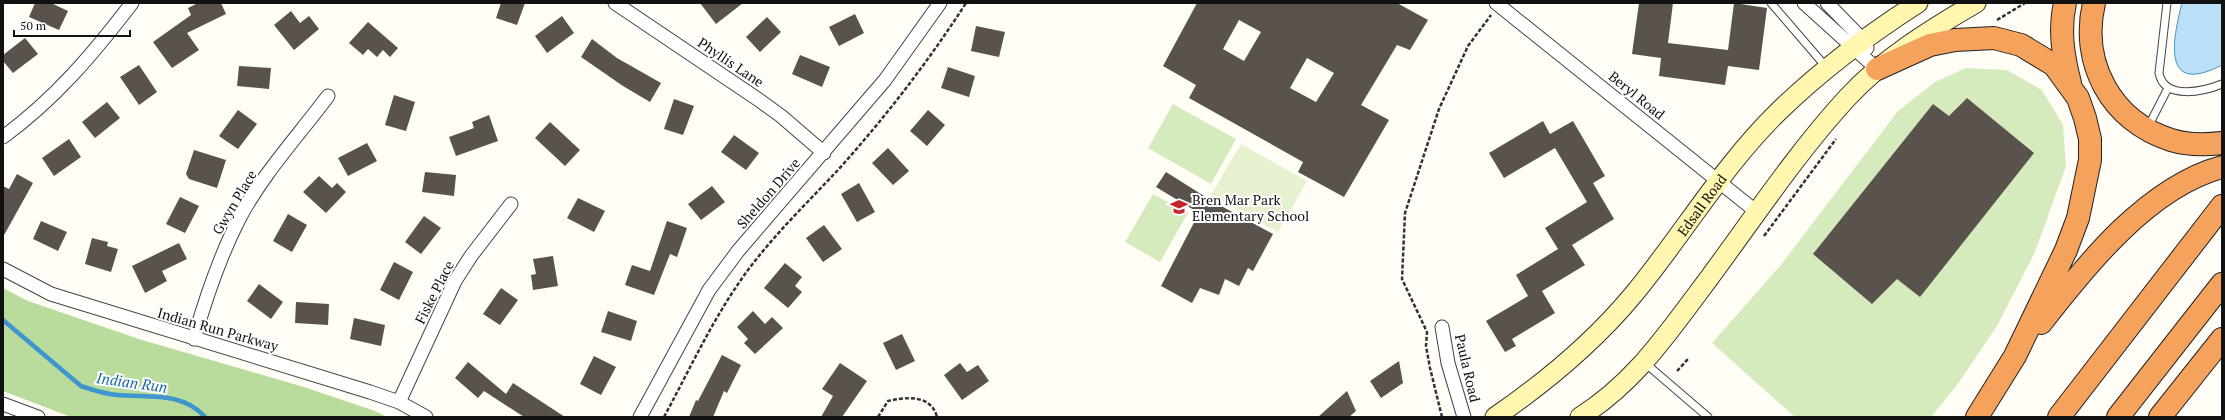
<svg xmlns="http://www.w3.org/2000/svg" width="2225" height="420" font-family="'PT Serif',serif">
<rect width="100%" height="100%" fill="#fffdf5"/>
<path fill="#d5ebbd" d="M1966 68 2007 70 2042 90 2063 125 2066 166 2035 252 1997 326 1957 385 1931 417H1795L1712 343 1780 266 1898 111 1935 82Z
M1173 104 1236 139 1211 184 1148 148Z
M1153 194 1188 213 1160 262 1125 242Z"/>
<path fill="#b9dc9c" d="M3 288 28 301 142 340 304 387 375 411 387 417H71L3 391Z"/>
<path fill="#e6f2cf" d="M1241 144 1307 181 1278 232 1211 195Z"/>
<path fill="#b9e0f7" stroke="#3f96cf" d="M2182 3H2222V65C2162 96 2172 42 2182 3Z"/>
<g fill="none" stroke-linecap="round" stroke-linejoin="round">
<path stroke="#3f96cf" stroke-width="4.5" d="M3 320 81 386C93 390 104 394 117 395 148 398 182 391 205 417"/>
</g>
<path fill="#5a524d" fill-rule="evenodd" d="M35 3H51L68 11 59 30 29 17Z
M198 3H221L226 14 187 33 199 50 172 68 153 42 191 15 188 8Z
M501 3H525L517 25 496 18Z
M700 3H743L716 24Z
M1197 3H1397L1428 20 1410 50 1397 45 1361 105 1389 120 1344 197 1298 172 1303 162 1189 98 1196 85 1163 66ZM1239 20 1261 32 1244 61 1223 49ZM1307 58 1334 73 1316 102 1290 88Z
M1639 3H1673L1668 43 1728 50 1734 3 1767 8 1759 70 1728 66 1725 85 1659 76 1661 58 1632 54Z
M291 11 300 23 309 16 319 29 294 50 274 25Z
M855 14 864 33 839 46 829 27Z
M562 16 574 33 547 53 535 36Z
M767 17 781 32 760 52 746 37Z
M368 22 398 48 390 57 383 50 377 57 368 49 363 55 349 43Z
M976 26 1005 32 999 57 971 51Z
M25 38 38 54 13 73 3 61V55Z
M592 39 617 58 661 83 650 102 623 86 581 57Z
M800 55 830 67 822 87 792 74Z
M139 65 157 92 139 105 120 77Z
M239 66 271 68 269 89 237 86Z
M948 67 975 76 969 97 941 88Z
M394 95 415 102 406 131 385 125Z
M1967 98 2034 153 1920 297 1897 279 1872 304 1813 254 1933 104 1949 116Z
M674 99 694 106 683 135 664 129Z
M107 102 120 118 95 138 82 122Z
M238 110 257 124 238 149 219 136Z
M928 110 945 125 927 146 910 131Z
M489 115 498 141 456 156 449 137 474 128 472 122Z
M1543 121 1550 134 1573 121 1605 176 1593 183 1614 219 1572 245 1585 265 1542 291 1555 313 1512 339 1516 346 1505 352 1486 321 1528 296 1516 275 1558 249 1545 228 1587 202 1555 148 1504 178 1489 153Z
M550 122 580 150 565 166 535 138Z
M734 135 759 153 746 170 721 152Z
M69 139 81 157 54 176 42 158Z
M367 143 377 161 348 176 338 158Z
M888 148 909 171 893 185 872 163Z
M194 150 226 160 217 188 189 179 186 174Z
M425 172 456 175 454 196 422 192Z
M1166 172 1212 201 1273 234 1253 271 1248 268 1239 286 1225 279 1219 295 1200 288 1192 303 1161 286 1199 213 1156 187Z
M17 174 33 183 3 237V186L9 189Z
M319 176 332 188 337 183 346 192 326 213 303 192Z
M859 183 875 212 857 222 841 194Z
M712 186 725 202 701 220 688 204Z
M180 197 199 206 185 233 166 224Z
M578 198 605 211 594 232 567 218Z
M288 214 307 225 292 252 273 241Z
M424 216 441 228 421 254 405 242Z
M41 221 67 232 58 251 33 239Z
M667 221 687 228 677 257 670 254 654 295 625 285 632 265 650 271Z
M824 225 842 249 823 262 806 238Z
M92 238 108 242 107 246 118 249 111 272 85 264Z
M179 243 187 259 162 271 167 281 145 293 132 266Z
M553 256 558 286 533 290 531 275 536 274 533 259Z
M394 262 413 272 399 300 380 290Z
M785 263 802 277 795 286 802 292 788 308 764 288Z
M259 284 283 302 271 319 247 301Z
M501 288 518 300 500 325 483 314Z
M296 302 329 304 328 325 295 323Z
M608 311 637 321 631 341 601 332Z
M753 311 765 324 772 317 783 328 755 354 744 343 748 339 737 327Z
M354 318 385 325 381 346 350 339Z
M902 334 915 361 896 370 883 343Z
M722 355 741 365 727 393 724 391 713 417H689L696 400 698 401Z
M594 356 616 367 601 395 580 384Z
M1399 361 1403 383 1381 398 1370 381Z
M468 362 506 394 513 383 565 417H524L484 391 478 398 455 378Z
M840 363 867 381 842 417H821L833 396 822 389Z
M960 363 967 372 978 365 989 381 962 400 944 375Z
M1347 391 1356 411 1349 417H1318Z"/>
<g fill="none" stroke-linecap="round" stroke-linejoin="round">
<g stroke="#444" stroke-width="9">
<path id="lane" d="M1771 3 1827 68
M2167 3 2159 73C2164 101 2205 91 2222 84
M2148 127 2168 88
M1645 363 1708 417"/>
</g>
<g stroke="#444" stroke-width="15">
<path id="street" d="M615 3 759 100 781 116 824 153
M1496 3 1758 213
M1804 3 1877 69
M1827 3 1864 41 1867 48
M3 137C55 99 93 54 132 3
M3 269 51 294 370 392 399 402 426 417
M1442 327 1448 363 1464 417
M194 339C206 297 219 258 239 219 262 175 298 136 328 96
M399 402 455 281 471 256 511 204
M3 404 38 417
M640 417 709 290 738 251 885 80 940 3"/>
</g>
<g stroke="#333" stroke-width="21">
<g id="secondary">
<path id="s1" d="M1495 417C1546 382 1593 343 1633 295 1682 236 1722 167 1777 113 1819 72 1868 35 1918 3"/>
<path d="M1580 417C1632 384 1662 341 1698 293 1747 228 1792 158 1847 98 1883 59 1931 29 1976 3"/>
</g>
</g>
<g stroke="#222" stroke-width="24">
<path id="highway" d="M2065 3C2059 30 2063 56 2070 83
M2094 3C2080 63 2111 121 2171 140 2187 145 2205 145 2222 143
M1877 69 1930 45 1955 40 1994 38 2021 45 2054 65 2078 98 2085 118 2090 139V160L2078 218 2066 250 2015 356 1977 417
M2041 323C2086 265 2148 187 2222 167
M2059 417 2222 206
M2118 417 2222 284
M2160 417 2222 339"/>
</g>
<path stroke="#333" stroke-width="2.5" stroke-dasharray="4 2" stroke-linecap="butt" d="M1997 20 2025 3
M1764 236 1836 139
M1677 371 1688 359
M664 417C691 367 714 316 748 270 774 235 807 203 837 171 884 119 928 62 966 3
M878 417 888 401C906 397 931 394 937 417
M1442 417 1430 368 1426 346 1427 332 1402 279 1405 213 1439 109 1468 46 1491 15"/>
<use href="#lane" stroke="#fff" stroke-width="7"/>
<use href="#street" stroke="#fff" stroke-width="13"/>
<use href="#secondary" stroke="#fff6b0" stroke-width="19"/>
<use href="#highway" stroke="#f5a25d" stroke-width="22"/>
</g>
<defs>
<g id="school-bare" transform="scale(1.38)"><path d="M0-5L7-2L0 1L-7-2ZM-4 1L0 2.5L4 1V4Q0 6-4 4Z" fill="#c4262e" stroke="#fff" stroke-width="2.5" paint-order="stroke"/></g>
</defs>
<g fill-rule="evenodd">
<use href="#school-bare" x="1179" y="207"/>
</g>
<g text-anchor="middle" dominant-baseline="central" stroke-width="4" stroke-linejoin="round" paint-order="stroke">
<g font-size="14" fill="#111" stroke="#fff">
<text transform="translate(731 62) rotate(34)">Phyllis Lane</text>
<text transform="translate(1637 95) rotate(39)">Beryl Road</text>
<text transform="translate(768 193) rotate(-49)">Sheldon Drive</text>
<text transform="translate(234 202) rotate(-59)">Gwyn Place</text>
<text stroke="none"><textPath href="#s1" startOffset="298">Edsall Road</textPath></text>
<text transform="translate(434 292) rotate(-63)">Fiske Place</text>
<text transform="translate(218 329) rotate(16)">Indian Run Parkway</text>
<text transform="translate(1468 368) rotate(77)">Paula Road</text>
</g>
<g font-size="14" fill="#111" stroke="#fff" text-anchor="start">
<text x="1192" y="199">Bren Mar Park<tspan x="1192" dy="16">Elementary School</tspan></text>
</g>
<g font-size="15" font-style="italic" fill="#1768a6" stroke="#fff">
<text transform="translate(132 382) rotate(8)">Indian Run</text>
</g>
</g>
<rect width="2225" height="420" fill="none" stroke="#111111" stroke-width="8"/>
<path d="M14 30v6h116v-6" fill="none" stroke="#111111" stroke-width="2"/>
<text x="20" y="30" font-size="12" fill="#111111" stroke="#ffffff" stroke-width="3" paint-order="stroke">50 m</text>
</svg>
